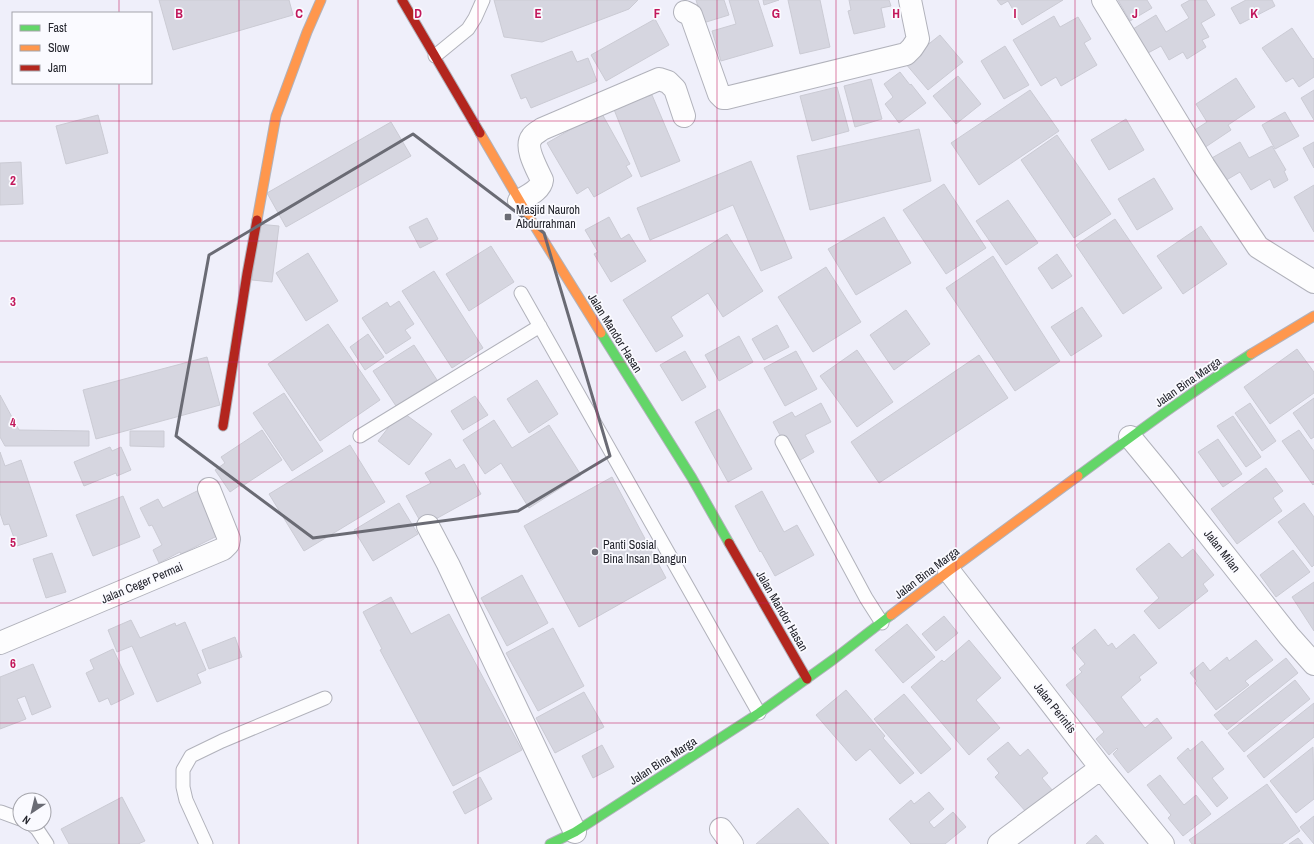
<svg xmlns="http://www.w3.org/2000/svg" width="1314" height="844" font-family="'Archivo Narrow',sans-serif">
<rect width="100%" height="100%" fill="#efeffa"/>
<path fill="#d6d6e0" stroke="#cbcbd4" d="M159 0H289L293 15 173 50Z
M494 0H638L629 9 542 42 504 37Z
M696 0H724L729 15 703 23Z
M729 0H758L773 46 721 61 712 31 736 24Z
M763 0H779L764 5Z
M788 0H820L830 47 800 54Z
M849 0H889L891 6 881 8 885 27 854 34 848 11 851 10Z
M997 0H1063L1022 25 1008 1 1001 5Z
M1118 0H1147L1152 8 1130 21Z
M1190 0H1206L1215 15 1201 23 1209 37 1202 40 1206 47 1187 59 1183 52 1169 60 1161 46 1148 53 1133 29 1156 15 1166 32 1189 18 1181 5Z
M1246 0H1272L1275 6 1240 24 1231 8Z
M1054 16 1060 27 1078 17 1091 39 1084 43 1097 65 1061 86 1056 77 1041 86 1013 40Z
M655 19 669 45 606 81 591 55Z
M1292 28 1313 59 1314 58V77L1299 87 1293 78 1286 82 1262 48Z
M940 35 963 62 928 90 905 63Z
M1005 46 1029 85 1004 99 981 61Z
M572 51 577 62 588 58 597 81 531 108 526 97 521 99 511 75Z
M900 72 910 85 911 84 926 103 899 123 885 104 893 97 884 84Z
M958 76 981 104 956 124 933 96Z
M1236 78 1255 107 1228 125 1231 130 1201 150 1190 133 1207 122 1196 104Z
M871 79 882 119 855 127 844 86Z
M837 87 849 131 812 141 800 96Z
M1030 90 1059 131 979 185 951 143Z
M1314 90V120L1301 98Z
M652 95 680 161 641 177 613 107Z
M601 112 630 164 626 166 632 176 594 197 588 187 577 194 547 143Z
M1285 112 1299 136 1275 149 1262 125Z
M98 115 108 153 66 164 56 126Z
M1126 119 1144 150 1109 170 1091 140Z
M391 122 411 156 286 227 267 193Z
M919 129 931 181 810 210 797 156Z
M1057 135 1111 214 1074 238 1021 160Z
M1240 142 1249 158 1272 146 1286 170 1284 171 1288 180 1274 188 1270 179 1251 190 1240 172 1223 182 1210 159Z
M1314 142V168L1303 148Z
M751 161 792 258 761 271 733 205 650 240 637 208Z
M21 162 23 204 0 205V163Z
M1154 178 1173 209 1137 230 1118 199Z
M944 184 986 248 946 274 903 210Z
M1314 185V232L1294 197Z
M1008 200 1038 243 1006 265 976 221Z
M609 217 621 239 629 234 646 261 611 282 594 254 598 252 585 230Z
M884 217 911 263 856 295 828 249Z
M427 218 438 239 420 248 409 227Z
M1115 219 1162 288 1123 314 1076 245Z
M258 224 279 226 272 282 252 280Z
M1201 226 1227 264 1183 294 1157 256Z
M727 234 763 291 723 317 708 293 671 317 683 336 656 352 623 300Z
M491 246 514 282 469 311 446 274Z
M308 253 338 301 306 321 276 273Z
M1057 254 1072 276 1052 289 1038 268Z
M993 256 1060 361 1015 391 946 288Z
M826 267 861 322 813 352 778 297Z
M434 271 483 348 452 368 402 291Z
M399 301 414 324 405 330 411 338 386 354 362 318 387 302 390 307Z
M1082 307 1102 336 1071 356 1051 327Z
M906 310 930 344 894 370 870 335Z
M328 324 380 400 320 441 268 364Z
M777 325 789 347 764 360 752 339Z
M368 334 384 357 365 370 350 347Z
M739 336 753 362 719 381 705 355Z
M414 345 437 380 396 406 373 371Z
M1297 349 1314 372V393L1270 424 1244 387Z
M857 350 893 402 857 427 820 376Z
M685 351 706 387 682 401 660 365Z
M796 351 817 389 785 406 764 368Z
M979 355 1008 398 879 483 851 442Z
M207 357 220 405 96 439 83 390Z
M537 380 558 414 529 433 507 399Z
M284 393 323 451 292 471 253 413Z
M0 395 19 430 89 431V446H5L0 437Z
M475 396 488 415 463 430 451 411Z
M1314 398V437L1311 439 1293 413Z
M821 403 831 422 805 435 814 452 795 463 773 422 792 412 795 417Z
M1250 403 1276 441 1262 451 1235 413Z
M719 409 752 469 728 482 695 422Z
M401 411 432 434 409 465 378 441Z
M1233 416 1261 457 1246 467 1217 426Z
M494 420 512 448 549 425 581 475 529 508 501 463 485 474 463 440Z
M262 430 282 460 241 487 240 485 230 492 215 470 225 463 221 457Z
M1299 430 1314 451V484L1313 485 1282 441Z
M130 431H164V447L130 446Z
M1218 439 1242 474 1223 487 1198 452Z
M350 445 385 502 304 551 269 494Z
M110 447 112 451 121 447 131 470 117 476 116 473 84 486 74 462Z
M0 452 5 466 21 460 47 536 17 546 9 524 4 525 0 513Z
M450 459 456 469 464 464 481 494 423 526 406 496 431 483 425 473Z
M1266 468 1283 491 1273 498 1282 511 1237 544 1211 509Z
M612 477 666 578 579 627 524 526Z
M199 490 221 534 181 554 180 552 159 563 153 550 162 545 152 525 149 526 140 508 158 499 163 508Z
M762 491 784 532 797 525 814 555 775 576 761 551 760 552 735 506Z
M123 496 140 537 93 556 76 515Z
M399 503 418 534 373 561 354 530Z
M1304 503 1314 517V565L1312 567 1278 522Z
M1169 543 1182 558 1193 549 1214 575 1203 584 1208 591 1159 629 1144 611 1159 598 1136 569Z
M1293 550 1310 572 1276 597 1260 575Z
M52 553 66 592 46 598 33 559Z
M522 575 548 623 507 646 481 598Z
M1314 582V631L1292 597Z
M391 597 411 634 449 614 522 750 453 786 380 650 382 649 363 612Z
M944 616 958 633 936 651 922 634Z
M131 620 140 638 175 623 176 626 185 622 206 670 197 674 201 683 157 702 132 646 117 652 108 630Z
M907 624 935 657 903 683 875 650Z
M553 628 584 686 538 711 506 653Z
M1095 629 1108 646 1112 643 1116 649 1134 634 1157 663 1139 677 1141 680 1121 697 1145 728 1157 718 1172 738 1128 773 1113 754 1118 749 1117 748 1109 755 1096 739 1104 732 1066 685 1082 672 1079 669 1085 664 1072 648Z
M235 637 242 657 209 669 202 650Z
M969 640 1001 678 976 700 1000 728 969 755 911 687 942 660 944 662Z
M1256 640 1273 660 1245 681 1249 685 1216 710 1195 683 1197 681 1190 673 1203 662 1210 671 1227 657 1229 661Z
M113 649 134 694 111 705 108 698 99 702 86 673 94 669 90 660Z
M1286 658 1298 673 1227 730 1214 715Z
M33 664 51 707 32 715 25 696 17 699 26 719 0 729V677Z
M1295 680 1310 699 1244 752 1228 733Z
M846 690 885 736 883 738 914 773 900 784 870 749 856 761 816 715Z
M584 692 604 727 555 753 536 718Z
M904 694 951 749 921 774 874 719Z
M1314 703V737L1264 778 1247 756Z
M1202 741 1224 769 1212 778 1228 798 1217 807 1177 758 1188 748 1190 751Z
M1008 742 1020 756 1028 749 1048 773 1042 778 1053 791 1027 813 995 777 999 773 987 759Z
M602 745 614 767 593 778 582 756Z
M1313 747 1314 799 1296 813 1270 781Z
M1160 775 1184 805 1196 795 1211 814 1183 836 1168 818 1171 815 1147 785Z
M480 777 492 799 465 814 453 792Z
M1267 784 1300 831 1282 844H1192L1189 840Z
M929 792 944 809 929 822 934 828 953 812 966 827 945 844H911L889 819 911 800 914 804Z
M122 797 145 841 138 844H69L61 829Z
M798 808 829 844H756Z
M1314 816V844L1300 827Z
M1096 835 1104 844H1086Z
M1298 838 1303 844H1289Z"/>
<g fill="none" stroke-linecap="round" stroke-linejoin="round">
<g stroke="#b1b2bb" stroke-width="15">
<path id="lane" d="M435 56 468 29 475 18 483 0
M521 293 759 713
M360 436 540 326
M782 442 866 598 882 623
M1 812 20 819
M31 824 37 829 47 844
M206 844 186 800 183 787V770L191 756 222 741 325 698"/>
</g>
<g stroke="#b1b2bb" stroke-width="24">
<path id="street" d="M1103 0 1204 166 1258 247 1314 282
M685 12 691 15 719 94 723 98H726L906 54 912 48 918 39 910 0
M519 201C527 196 541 190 542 180 537 169 524 147 532 137 534 134 538 132 542 129L659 79 668 82 675 89 684 116
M1130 437 1163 477 1289 636 1314 664
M428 526 448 564 575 832
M949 571 1101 768 1163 844
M0 643 223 549 228 544 229 539 209 489
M721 829 732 844
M999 844 1101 768"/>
</g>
<g stroke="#b1b2bb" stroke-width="11">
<path id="fast" d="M601 333 692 478 729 543
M1078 476C1135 434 1191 392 1251 354
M550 844 575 832 759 713 834 659 891 615"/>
</g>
<g stroke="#b1b2bb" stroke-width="11">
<path id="slow" d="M480 133 529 217 601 333
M257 220 276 116 307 32 321 0
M1251 354 1314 316
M891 615 949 571 1078 476"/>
</g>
<g stroke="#b1b2bb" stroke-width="11">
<path id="jam" d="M402 0 480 133
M223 426 247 274 257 220
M729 543 807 679"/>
</g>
<use href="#lane" stroke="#fdfdfe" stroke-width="13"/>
<use href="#street" stroke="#fdfdfe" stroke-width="22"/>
<use href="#fast" stroke="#63d668" stroke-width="9"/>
<use href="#slow" stroke="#ff974d" stroke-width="9"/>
<use href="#jam" stroke="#b3261e" stroke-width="9"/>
</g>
<path fill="none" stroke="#6a6b74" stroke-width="3" stroke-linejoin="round" d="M413 134 544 233 610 456 518 511 313 538 176 436 209 255Z"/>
<path fill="none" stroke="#c2185b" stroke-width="1" stroke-opacity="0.55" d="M119 0V13M239 0V844M358 0V844M478 0V844M597 0V844M717 0V844M836 0V844M956 0V844M1075 0V844M1195 0V844M119 83V844M0 121H1314M0 241H1314M0 362H1314M0 482H1314M0 603H1314M0 723H1314"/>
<g fill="#6a6b74" stroke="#fafaff" stroke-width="1.5">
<rect x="504" y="213" width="8" height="8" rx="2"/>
<circle cx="595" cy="552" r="4"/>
</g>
<g text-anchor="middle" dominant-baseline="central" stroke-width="3.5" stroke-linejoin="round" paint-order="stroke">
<g font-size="12" fill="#23242c" stroke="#fafaff" text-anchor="start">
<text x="516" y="210">Masjid Nauroh<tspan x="516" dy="14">Abdurrahman</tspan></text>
<text x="603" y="545">Panti Sosial<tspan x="603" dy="14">Bina Insan Bangun</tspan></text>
</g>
<g font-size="12" fill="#23242c" stroke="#fafaff">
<text transform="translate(615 333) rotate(58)">Jalan Mandor Hasan</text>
<text transform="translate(1188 382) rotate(-35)">Jalan Bina Marga</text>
<text transform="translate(1222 551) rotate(52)">Jalan Milan</text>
<text transform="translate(927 573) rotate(-37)">Jalan Bina Marga</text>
<text transform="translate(142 583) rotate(-23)">Jalan Ceger Permai</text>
<text transform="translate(782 611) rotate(60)">Jalan Mandor Hasan</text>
<text transform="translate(1055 708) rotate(52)">Jalan Perintis</text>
<text transform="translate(663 761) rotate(-33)">Jalan Bina Marga</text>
</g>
</g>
<g font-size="13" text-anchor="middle" font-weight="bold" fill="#c2185b" stroke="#fafaff" stroke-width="3.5" stroke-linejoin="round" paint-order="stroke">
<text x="179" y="18">B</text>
<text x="299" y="18">C</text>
<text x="418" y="18">D</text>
<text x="538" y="18">E</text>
<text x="657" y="18">F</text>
<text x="776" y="18">G</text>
<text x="896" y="18">H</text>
<text x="1015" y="18">I</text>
<text x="1135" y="18">J</text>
<text x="1254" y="18">K</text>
<text x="13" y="185">2</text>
<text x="13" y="306">3</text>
<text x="13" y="427">4</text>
<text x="13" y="547">5</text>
<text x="13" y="668">6</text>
</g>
<rect x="12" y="12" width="140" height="72" fill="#fafaff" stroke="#a4a4ab"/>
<rect x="20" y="25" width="20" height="6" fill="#63d668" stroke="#a4a4ab"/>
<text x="48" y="32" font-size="12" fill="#23242c">Fast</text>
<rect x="20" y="45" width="20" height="6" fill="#ff974d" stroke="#a4a4ab"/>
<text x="48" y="52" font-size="12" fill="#23242c">Slow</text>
<rect x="20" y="65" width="20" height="6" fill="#b3261e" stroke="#a4a4ab"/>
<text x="48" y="72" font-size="12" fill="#23242c">Jam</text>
<g transform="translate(32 812) rotate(215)"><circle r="19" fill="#fafaff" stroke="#a4a4ab"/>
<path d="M0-3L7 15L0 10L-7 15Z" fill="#6a6b74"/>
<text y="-6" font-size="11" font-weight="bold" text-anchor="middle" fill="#23242c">N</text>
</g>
</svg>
